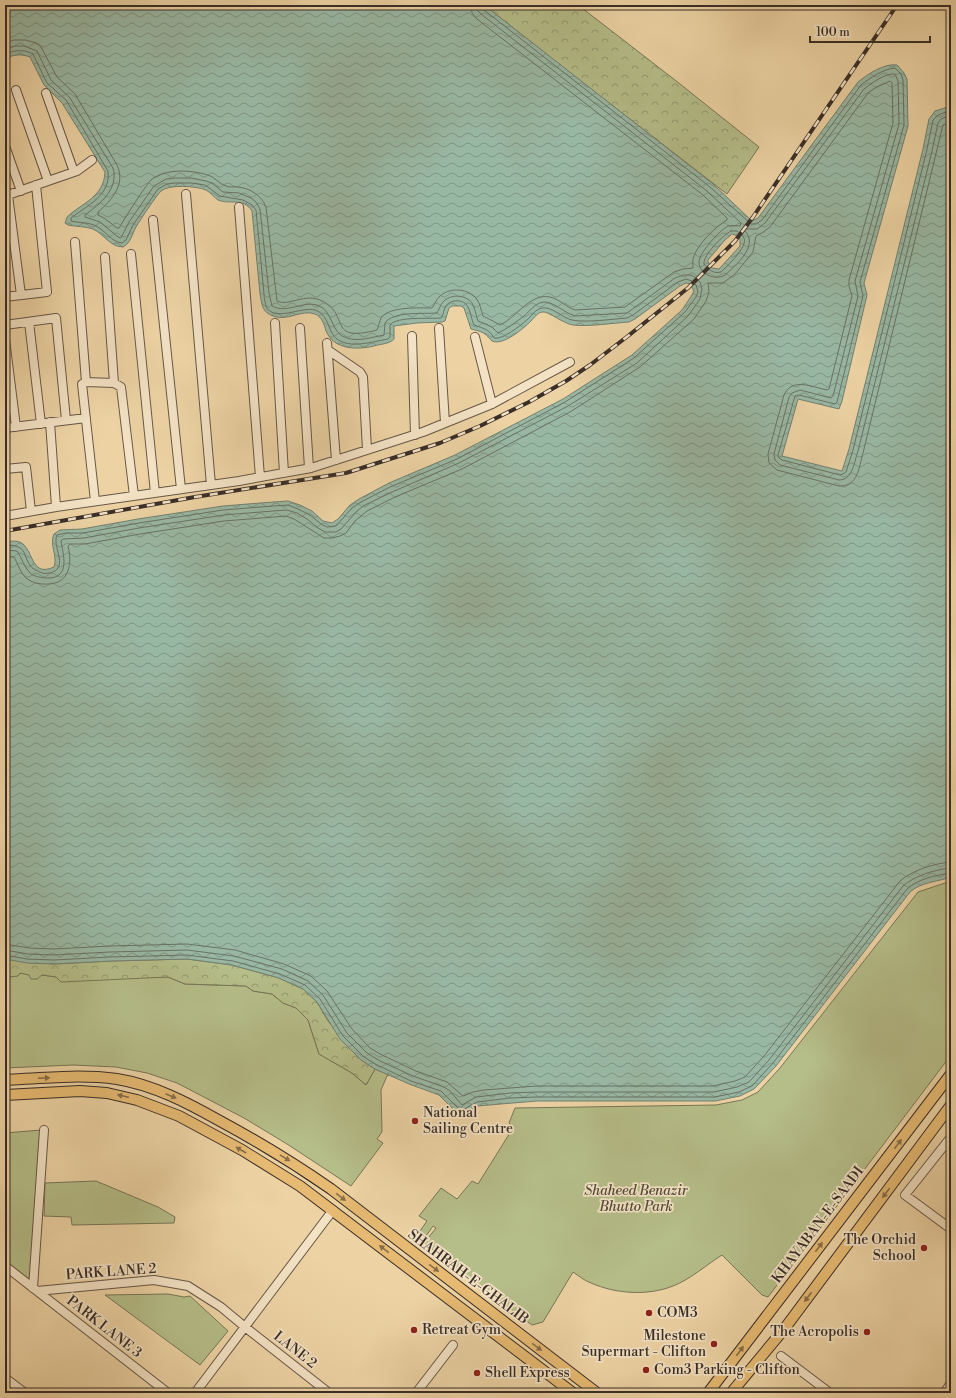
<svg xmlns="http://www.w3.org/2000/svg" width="956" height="1398" font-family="'Libre Bodoni',serif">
<defs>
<pattern id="forest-crowns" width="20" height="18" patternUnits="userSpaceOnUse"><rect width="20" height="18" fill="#b5bd88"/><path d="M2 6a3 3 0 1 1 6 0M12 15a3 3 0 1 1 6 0" fill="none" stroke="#949a6f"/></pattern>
<pattern id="water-waves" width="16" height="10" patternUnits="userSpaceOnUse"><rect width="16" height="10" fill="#99b8a4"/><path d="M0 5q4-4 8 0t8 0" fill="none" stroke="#7e9686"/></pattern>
</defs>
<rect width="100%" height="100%" fill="#edd3a4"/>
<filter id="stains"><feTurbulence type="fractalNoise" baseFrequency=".005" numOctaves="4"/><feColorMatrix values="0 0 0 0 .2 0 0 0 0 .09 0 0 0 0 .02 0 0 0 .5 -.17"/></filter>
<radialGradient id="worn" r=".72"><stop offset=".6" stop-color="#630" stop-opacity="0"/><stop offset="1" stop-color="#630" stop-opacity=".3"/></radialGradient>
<path fill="#b5bd88" stroke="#777658" d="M951 881V1055L768 1297 762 1295 722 1255C706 1265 691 1279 673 1286 648 1296 616 1294 591 1283 585 1281 579 1276 573 1272L543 1322 532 1325 424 1243 436 1228 433 1226 426 1236 420 1231 427 1221 419 1216 441 1188 457 1199 472 1181 478 1184 513 1128 509 1123 515 1108 716 1105 742 1100 758 1092 780 1068 918 892Z
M5 970 7 972C23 974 40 974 57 977H168L185 984 246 986 253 991 272 994 283 1003 296 1008 308 1020 319 1054 352 1073 366 1085 375 1069 390 1075 387 1076 381 1090 382 1132 377 1139 383 1143 351 1186 287 1144 244 1118 177 1083 147 1073 116 1067 73 1065 5 1068Z
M41 1130 31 1286 5 1266V1133Z
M96 1181 158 1207 175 1217 174 1223 72 1225 71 1217 44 1216 45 1183Z
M168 1294 184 1297 190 1296 228 1331 200 1365 105 1295Z"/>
<path fill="url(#forest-crowns)" stroke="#777658" d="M484 5H578L675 80 759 147 727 194 573 75Z
M5 959 54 964 111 961 187 959 232 965 279 978 303 989 317 1002 328 1021 361 1060 375 1069 366 1085 352 1073 319 1054 308 1020 296 1008 283 1003 272 994 253 991 246 986 185 984 168 977 61 982 56 977 42 975 37 979H31L29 975 20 973 18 976 10 977 5 970Z"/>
<path fill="url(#water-waves)" stroke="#738172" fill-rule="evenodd" d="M5 5H484L713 184 752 221 758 218 858 82C868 74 884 63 897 65L904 73 907 79 908 126 864 283 867 295 842 401 839 409 798 399 782 456 842 471 849 449 923 149 929 119 935 111 951 106V877C937 882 921 882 910 892L776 1066 754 1089 740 1096 715 1101H537L477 1106 463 1115 457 1113 439 1095 409 1084 375 1069 361 1060 340 1039 317 1002 303 989 279 978 232 965 187 959 111 961 54 964 27 963 5 959V542C11 541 19 540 23 544 34 554 32 577 54 567 58 556 49 545 54 534L60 530 82 529 138 519 223 506 273 502 288 501 300 505 312 511 323 521 332 523 338 519 350 505 359 499 389 483 455 455 563 399 632 355 682 310 692 295 694 291 690 284 686 283 680 286 635 319 629 322C613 323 588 327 573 325 564 324 548 311 543 312 538 312 534 318 531 321 523 329 503 346 492 341 484 332 483 332 471 329L464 308 461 306H452L449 308 445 321 442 322 417 323 394 326V339C390 344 380 344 374 346 357 350 334 350 326 331 324 324 322 317 315 314 301 309 287 322 273 316 262 312 262 305 260 294L252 211C243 197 229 205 218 200 214 197 211 193 206 190 196 186 169 184 161 191 156 196 140 220 136 227 132 234 131 243 123 247 110 247 104 234 93 229 85 226 76 227 68 225L65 223 67 217C82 203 104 197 105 172L62 103 44 85 30 57C22 54 13 54 5 59ZM732 234 735 235 740 239V246L719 269 712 268 708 262V260L725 240Z"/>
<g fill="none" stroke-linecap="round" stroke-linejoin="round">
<path stroke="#697366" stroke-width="1" d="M477 5V10L481 14 707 191 741 223 740 226C736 226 732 225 728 226 720 230 699 253 699 262 699 274 715 281 725 275 736 265 759 246 745 231V229H757L765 223 864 89C872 83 885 73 895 74L898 81 899 124 855 281 858 296 833 396 831 398 800 390 792 393 789 397 774 454 775 460 780 465 839 480C853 480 854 462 858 451L932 151 938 123 941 119 951 115
M482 5 484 10 710 187 751 224H756L762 220 861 85C870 78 883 69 895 68L901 74 903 80 904 125 860 282 863 296 837 402 835 404 799 395 795 396 778 455 779 458 782 460 840 475 843 474 846 472 853 450 927 149 933 120 938 115 951 110
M5 43 14 40H26L36 43 41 47 57 77 75 94 117 165C126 184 112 200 98 212V215L104 218 117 228H119C126 216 134 204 142 192 145 188 148 183 151 180 166 168 191 170 208 175 215 177 219 184 226 186 229 188 234 186 238 187 250 188 262 196 266 207L277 301C288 307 306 292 322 301 351 315 326 343 377 330 379 326 379 322 381 318 389 306 420 308 432 308 435 304 436 300 439 297 449 287 467 288 476 298 480 303 481 310 483 316L491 320 500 325C517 317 530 293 550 297 559 299 566 307 575 310L625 307 674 272 683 269 693 268C693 264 692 260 694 256 698 244 716 226 727 220V218L703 195 477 19 472 13 471 5
M5 49 15 46H24L37 51 51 80 70 98 113 168C119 189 100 204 85 215V217L100 222 118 237 121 238 129 222 154 186 166 179 175 178H191L206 181 212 183 223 192 239 193 251 198 256 202 260 209 269 293 272 306C286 314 302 301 317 305 334 310 330 334 347 338 359 342 372 337 384 335L385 323C393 311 424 314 437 313 439 310 440 305 443 302 450 294 465 294 472 303 475 308 476 315 478 321L492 327 498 333C507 329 516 322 524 316 532 309 538 299 550 303 559 306 565 313 575 316L627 313 675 278 683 275H690L695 277 700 282 702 289 700 299 688 316 637 363 568 406 459 463 392 492 363 506 356 512 341 529 336 532H325L318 528 307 519 297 513 287 510 273 511 224 515 139 528 84 538 63 539 61 541C63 554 71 578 48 578 42 578 35 577 30 573 24 567 22 558 17 551L5 550
M5 54C15 50 24 49 33 54L47 83 66 100 108 171C111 195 88 205 71 218V221C79 223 88 222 96 226 105 230 111 242 122 243L126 240 133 225 158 189 167 184 175 183H191L205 185 220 196 243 200 252 205 256 210 264 294C264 297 265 302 266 306 273 323 302 306 315 310 324 313 327 321 330 329 339 353 370 342 388 339L390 337V325C397 316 430 319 441 318 444 315 443 310 446 306 448 303 450 302 454 301 471 299 469 314 474 325 484 329 488 328 494 338 503 340 521 325 528 319 532 315 536 309 542 308 551 306 563 318 572 320 585 323 613 319 627 318L633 315 678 282 686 279 692 281 696 285 698 292 696 297 685 312 634 358 565 402 457 459 390 487 361 502 352 508 336 526 327 527 321 524 310 515 298 509 288 505 273 506 223 510 139 523 83 533H66L57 535C52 547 68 565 53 572 48 574 42 574 38 571 19 564 34 544 5 545
M731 231H737C739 233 743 235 744 238 748 247 727 266 721 272 713 274 709 270 704 264 703 255 723 235 731 231Z
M5 556 14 557C18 564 20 572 26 578 31 582 38 584 43 584 68 586 73 567 68 546L70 544H85L140 534 224 521 274 517 286 516 294 519 324 538H332L340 536 346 533 355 521 367 511 395 497 462 469 570 412 640 367 694 319 706 301 709 292 708 283H723L735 274 753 252 756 236 762 233 770 227 868 93 875 88 890 81 892 83 893 123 849 280V286L852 296 829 389 827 390C812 387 792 377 784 395L768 454 769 463 777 470 839 486C858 487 859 467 863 453L943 125 951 122
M5 944 29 948 54 949 110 946 187 944 235 950 284 964 311 976 327 991 352 1029 370 1048 382 1055 416 1071 447 1082 463 1096 473 1092 484 1090 536 1086H713L735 1081 745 1077 764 1056 900 881C911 871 935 863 951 862
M5 950 28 954 54 955 110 952 187 950 234 956 282 969 308 981 323 995 347 1033 367 1053 380 1061 413 1076 444 1087 450 1091 462 1105 476 1097 510 1093 536 1092H714L737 1087 749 1082 769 1060 903 886C914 876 936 869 951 868
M5 955 27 959 54 960 110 957 187 955 233 961 280 974 305 985 320 999 343 1036 364 1057 377 1065 411 1081 441 1091 461 1111 477 1102 510 1098 536 1097H715L739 1092 752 1086 773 1063 907 889C918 879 936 875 951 873"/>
<g stroke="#665747" stroke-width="10">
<path id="minor" d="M46 93 74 172
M5 146 21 191
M48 181 77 171 92 160
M186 194 211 485
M8 195 21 295
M5 196 48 181 16 90
M239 207 260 477
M153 220 181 489
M75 242 86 382
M131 254 155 493
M105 257 114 383
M5 297 47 292 36 185
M29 322 41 424
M275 323 284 473
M5 325 56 318 66 420
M300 328 309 468
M439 328 445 423
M412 336 415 435
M475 337 492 404
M5 339 16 427
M327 343 336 460
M328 350 360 372 363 377 367 450
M50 422 56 507
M5 428 86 418
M5 469 26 467 31 511
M95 501 82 384 86 382 114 383 121 387 134 496
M5 516 56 507 239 481 311 468 423 432 492 404 570 362
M951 1137 905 1195 951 1229
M5 1266 168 1393
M33 1288 44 1130
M37 1291 154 1280 188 1286 221 1307 245 1327 329 1393
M781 1356 830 1393
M5 1378 25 1393
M195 1393 333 1210
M416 1393 453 1345
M944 1393 951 1383"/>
</g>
<g stroke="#392e28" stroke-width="12">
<path id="major" d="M5 1080C42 1078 80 1074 117 1079 154 1085 188 1103 220 1121 259 1142 295 1164 331 1189L597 1393
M5 1095 80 1091 107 1093 137 1100 179 1116 242 1150 300 1186 573 1393
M708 1393 951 1074
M731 1393 785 1328 951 1105"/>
</g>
<use href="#minor" stroke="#f3e2c4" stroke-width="8"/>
<use href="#major" stroke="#e6ba72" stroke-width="10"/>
<g stroke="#392e28" stroke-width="4">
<path id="rail" d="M5 531 195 497 346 473 440 443 480 426 529 402 566 381 590 365 628 336 688 288 735 241 753 217 897 5"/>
</g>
<use href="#rail" stroke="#f3e2c4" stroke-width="2.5" stroke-dasharray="8" stroke-linecap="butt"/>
</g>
<defs><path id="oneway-solid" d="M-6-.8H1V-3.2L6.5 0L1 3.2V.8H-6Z"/></defs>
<g fill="#876d49">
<use href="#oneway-solid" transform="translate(44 1078) rotate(-2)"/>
<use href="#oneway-solid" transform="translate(123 1096) rotate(-167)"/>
<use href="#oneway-solid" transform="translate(171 1096) rotate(23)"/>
<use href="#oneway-solid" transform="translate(898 1144) rotate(-53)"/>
<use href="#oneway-solid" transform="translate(241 1150) rotate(-150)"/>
<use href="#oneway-solid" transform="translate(285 1158) rotate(31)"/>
<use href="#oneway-solid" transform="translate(886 1193) rotate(127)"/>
<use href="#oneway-solid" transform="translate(341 1197) rotate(37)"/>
<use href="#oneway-solid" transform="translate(819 1247) rotate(-53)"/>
<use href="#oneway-solid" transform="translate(384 1249) rotate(-142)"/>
<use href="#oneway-solid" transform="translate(434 1268) rotate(37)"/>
<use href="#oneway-solid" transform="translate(808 1297) rotate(127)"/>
<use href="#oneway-solid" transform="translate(537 1347) rotate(37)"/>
<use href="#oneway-solid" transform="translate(740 1351) rotate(-53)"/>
</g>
<g fill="#8f2418" stroke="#f3e2c4" stroke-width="1.5">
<circle cx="415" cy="1121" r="4"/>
<circle cx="924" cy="1248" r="4"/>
<circle cx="649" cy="1313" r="4"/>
<circle cx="414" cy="1330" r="4"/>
<circle cx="867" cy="1332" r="4"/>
<circle cx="714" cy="1344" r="4"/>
<circle cx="646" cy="1370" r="4"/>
<circle cx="477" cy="1373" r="4"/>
</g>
<g text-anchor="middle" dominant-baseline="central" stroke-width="3.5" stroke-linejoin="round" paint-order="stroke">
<g font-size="14" fill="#392e28" stroke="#f3e2c4" text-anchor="start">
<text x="423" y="1113">National<tspan x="423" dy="16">Sailing Centre</tspan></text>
<text x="916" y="1240" text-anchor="end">The Orchid<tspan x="916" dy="16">School</tspan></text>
<text x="657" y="1313">COM3</text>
<text x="422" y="1330">Retreat Gym</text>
<text x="859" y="1332" text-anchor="end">The Acropolis</text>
<text x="706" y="1336" text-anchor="end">Milestone<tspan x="706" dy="16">Supermart - Clifton</tspan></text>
<text x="654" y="1370">Com3 Parking - Clifton</text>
<text x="485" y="1373">Shell Express</text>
</g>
<g font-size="14" font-style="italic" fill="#524b3b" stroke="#f3e2c4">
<text x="636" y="1191">Shaheed Benazir<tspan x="636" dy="16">Bhutto Park</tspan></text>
</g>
<g font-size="14" fill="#392e28" stroke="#f3e2c4">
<text transform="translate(818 1225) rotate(-53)">KHAYABAN-E-SAADI</text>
<text transform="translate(111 1272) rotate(-4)">PARK LANE 2</text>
<text transform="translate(468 1277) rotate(37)">SHAHRAH-E-GHALIB</text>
<text transform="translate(104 1327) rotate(38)">PARK LANE 3</text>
<text transform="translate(295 1350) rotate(38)">LANE 2</text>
</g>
</g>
<rect width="956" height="1398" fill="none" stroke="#edd3a4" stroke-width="20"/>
<rect x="6" y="6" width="944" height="1386" fill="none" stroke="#392e28" stroke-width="2"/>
<rect x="10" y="10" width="936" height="1378" fill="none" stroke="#392e28"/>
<path d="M810 36v6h120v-6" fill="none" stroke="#392e28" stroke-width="2"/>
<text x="816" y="36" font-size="12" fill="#392e28" stroke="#f3e2c4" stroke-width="3" paint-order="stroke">100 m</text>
<rect width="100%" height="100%" filter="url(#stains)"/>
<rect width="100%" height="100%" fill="url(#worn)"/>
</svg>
